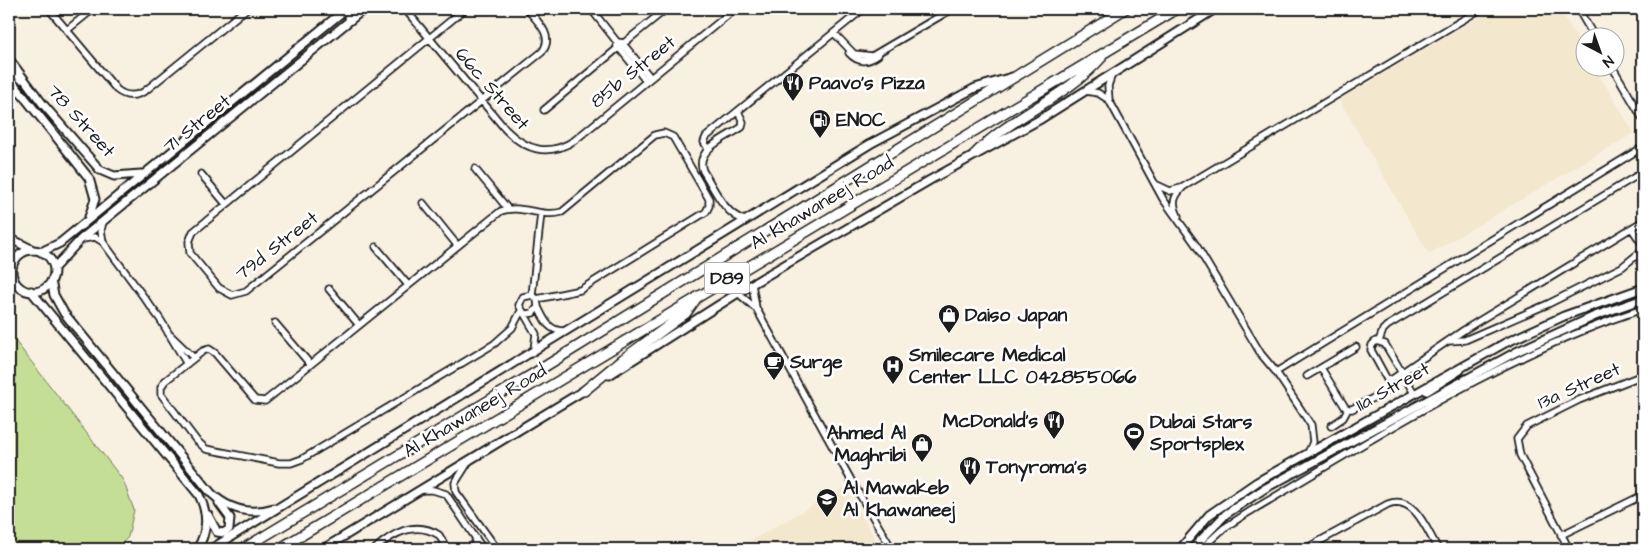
<svg xmlns="http://www.w3.org/2000/svg" width="1652" height="558" font-family="'Architects Daughter',sans-serif">
<rect width="100%" height="100%" fill="#f8f1e2"/>
<filter id="ink" filterUnits="userSpaceOnUse"><feTurbulence type="fractalNoise" baseFrequency=".02" numOctaves="2"/><feDisplacementMap in="SourceGraphic" scale="10" xChannelSelector="R" yChannelSelector="G"/><feConvolveMatrix kernelMatrix="1 2 1 2 8 2 1 2 1" color-interpolation-filters="sRGB"/></filter>
<g filter="url(#ink)">
<path fill="#f3e7ce" d="M1493 9H1560L1584 50V68H1595L1634 133 1429 254 1339 100Z
M845 487 881 549H736Z"/>
<path fill="#c5de95" stroke="#707d58" d="M9 333 123 480 134 510 128 537 117 549H9Z"/>
<g fill="none" stroke-linecap="round" stroke-linejoin="round">
<g stroke="#1c1c1c" stroke-width="9">
<path id="minor" d="M49 9 117 90C126 97 135 97 145 91L246 9
M405 9 506 130C527 151 549 157 575 140L735 9
M465 9 193 232 189 242 190 253 219 288 232 295 246 291 542 52C555 36 537 21 527 9
M591 9 617 42V48H622L624 43 617 42
M1578 9 1595 38
M67 30 93 9
M834 33 854 54 872 56 952 9
M624 43 666 9
M624 45 650 77
M620 49 646 81
M849 53C858 63 867 63 878 55
M1613 68 1643 119
M1112 74 1108 86 1109 100 1163 199 1196 245 1261 354 1276 372 1311 425 1313 442 1308 453
M1086 91 1098 93 1109 100
M544 110 618 48
M738 111 743 122 742 127C728 137 694 149 703 171 713 186 725 216 745 220
M708 149 704 142 706 137 863 9
M475 169 508 209
M201 174 226 204
M1155 184 1170 191 1181 188
M423 203 457 245
M1178 216C1172 203 1173 197 1183 187L1481 9
M1632 229 1643 245
M83 239 95 237 103 242 160 319 187 364
M103 242 101 230 103 222
M376 247 408 285
M752 284 756 308 851 480 892 549
M329 289 359 325
M738 293 754 307
M532 295 541 213
M538 307C544 319 548 331 564 331
M521 311 512 328 494 344 302 459 291 463H279L206 449 196 440 161 394V387L165 381 203 351 209 349 215 353 255 400 265 401 501 211C520 204 542 218 562 212L655 135 664 133 673 137 709 199V206L706 212 580 290 537 299
M526 314 533 313 538 307 537 299 532 295 523 297 519 305 536 334 534 349
M275 323 310 364
M168 333 194 358
M1379 341 1383 330 1387 326 1643 172
M1448 341 1465 340 1548 304 1622 267 1643 250
M1321 368 1345 407 1348 409H1352L1385 392 1391 380 1464 330 1643 221
M1276 372 1643 147
M1307 376 1356 347
M1389 383 1371 350 1372 345 1376 341 1385 344 1414 393
M1331 426 1343 418 1348 409
M469 461 455 483 456 492 497 549
M420 490H433L446 494 483 549
M1561 535 1643 495
M375 549C393 533 415 520 439 535L447 549
M473 549 476 538
M1201 549 1224 528 1249 512C1376 438 1502 354 1643 309
M1305 549 1388 504C1415 494 1427 531 1438 549
M1569 549 1520 455 1517 439 1527 426 1579 400 1643 375"/>
</g>
<g stroke="#1c1c1c" stroke-width="11">
<path id="tertiary" d="M350 20 348 14 354 9
M9 59 42 103 100 170 114 176 141 174
M9 68 21 79
M9 78 89 178 95 199 89 217
M9 238 33 250
M12 271a21 21 0 1 1 42 0a21 21 0 1 1-42 0Z
M41 252 60 243 346 9
M54 268 81 239 364 9
M51 281 54 295 64 313 211 493C229 510 251 515 274 508
M31 291 199 495C208 513 208 532 197 549
M609 375 752 284 930 180 1039 120 1215 9
M1427 391 1460 370
M208 515 217 532 224 533 229 529 230 518 219 503
M211 549 870 144 975 88 1012 77
M323 549 588 388
M1180 549 1209 515 1257 482 1505 343 1564 316 1643 288
M1192 549 1226 514 1264 489 1516 352 1595 316 1643 299"/>
</g>
<g stroke="#1c1c1c" stroke-width="12">
<path id="trunk" d="M975 154C1012 115 1066 98 1101 58
M584 391 623 359 686 313 698 296
M243 549 536 372 1125 9
M279 549 1177 9"/>
</g>
<use href="#minor" stroke="#fff" stroke-width="5.5"/>
<use href="#tertiary" stroke="#fff" stroke-width="7"/>
<use href="#trunk" stroke="#fff" stroke-width="9"/>
</g>
</g>
<defs>
<g id="restaurant-pin" transform="scale(1.125)"><path d="M0 17L-7.5 6A9.5 9.5 0 1 1 7.5 6Z" fill="#1c1c1c" stroke="#fff"/><path d="M-5-6h1v4h1v-4h1v4h1v-4h1v5L-1.5 .5V6h-2V.5L-5-1ZM5-6V6H3V1.5H1.5Q1.5-4 5-6Z" fill="#fff"/></g>
<g id="fuel-pin" transform="scale(1.125)"><path d="M0 17L-7.5 6A9.5 9.5 0 1 1 7.5 6Z" fill="#1c1c1c" stroke="#fff"/><path d="M-5.5-6h7V0h2V4h1.3V-2.5L3-4.5l.8-.8L6-3V5H2.5V1h-1V6h-7ZM-4.2-4.7v3.2H.2V-4.7Z" fill="#fff"/></g>
<g id="shop-pin" transform="scale(1.125)"><path d="M0 17L-7.5 6A9.5 9.5 0 1 1 7.5 6Z" fill="#1c1c1c" stroke="#fff"/><path d="M-5-2.5h2.3a2.7 3.5 0 0 1 5.4 0H5L5.5 6h-11ZM-1.5-2.5h3a1.5 2.3 0 0 0-3 0Z" fill="#fff"/></g>
<g id="cafe-pin" transform="scale(1.125)"><path d="M0 17L-7.5 6A9.5 9.5 0 1 1 7.5 6Z" fill="#1c1c1c" stroke="#fff"/><path d="M-5.5-4.5H6V0H3Q3 3.5 0 3.5H-2.5Q-5.5 3.5-5.5 0ZM3-3.2v2h1.7v-2ZM-6 4.5H4V6H-6Z" fill="#fff"/></g>
<g id="hospital-pin" transform="scale(1.125)"><path d="M0 17L-7.5 6A9.5 9.5 0 1 1 7.5 6Z" fill="#1c1c1c" stroke="#fff"/><path d="M-5-5h3v3.5h4V-5h3V5h-3V1.5h-4V5h-3Z" fill="#fff"/></g>
<g id="stadium-pin" transform="scale(1.125)"><path d="M0 17L-7.5 6A9.5 9.5 0 1 1 7.5 6Z" fill="#1c1c1c" stroke="#fff"/><path d="M0-5a6.5 5 0 1 0 0 10a6.5 5 0 1 0 0-10ZM-3.5-1.8h7v3.6h-7Z" fill="#fff"/></g>
<g id="school-pin" transform="scale(1.125)"><path d="M0 17L-7.5 6A9.5 9.5 0 1 1 7.5 6Z" fill="#1c1c1c" stroke="#fff"/><path d="M0-5L7-2L0 1L-7-2ZM-4 1L0 2.5L4 1V4Q0 6-4 4Z" fill="#fff"/></g>
</defs>
<g fill-rule="evenodd">
<use href="#restaurant-pin" x="793" y="83"/>
<use href="#fuel-pin" x="820" y="120"/>
<use href="#shop-pin" x="949" y="315"/>
<use href="#cafe-pin" x="774" y="362"/>
<use href="#hospital-pin" x="893" y="366"/>
<use href="#restaurant-pin" x="1054" y="421"/>
<use href="#stadium-pin" x="1134" y="433"/>
<use href="#shop-pin" x="922" y="444"/>
<use href="#restaurant-pin" x="970" y="467"/>
<use href="#school-pin" x="827" y="499"/>
</g>
<g text-anchor="middle" dominant-baseline="central" stroke-width="5" stroke-linejoin="round" paint-order="stroke">
<rect fill="#fff" stroke="#606060" stroke-width="1" x="704.5" y="262.5" width="45" height="31" rx="4"/>
<g font-size="18" font-weight="bold" fill="#1c1c1c">
<text x="727" y="278">D89</text>
</g>
<g font-size="19" fill="#1c1c1c" stroke="#fff">
<text transform="translate(633 72) rotate(-39)">85b Street</text>
<text transform="translate(492 89) rotate(49)">66c Street</text>
<text transform="translate(81 121) rotate(48)">78 Street</text>
<text transform="translate(197 124) rotate(-39)">71 Street</text>
<text transform="translate(822 203) rotate(-31)">Al Khawaneej Road</text>
<text transform="translate(277 246) rotate(-38)">79d Street</text>
<text transform="translate(1579 386) rotate(-24)">13a Street</text>
<text transform="translate(1393 387) rotate(-29)">11a Street</text>
<text transform="translate(475 411) rotate(-31)">Al Khawaneej Road</text>
</g>
<g font-size="19" font-weight="bold" fill="#1c1c1c" stroke="#fff" text-anchor="start">
<text x="809" y="83">Paavo's Pizza</text>
<text x="836" y="120">ENOC</text>
<text x="965" y="315">Daiso Japan</text>
<text x="909" y="355">Smilecare Medical<tspan x="909" dy="22">Center LLC 042855066</tspan></text>
<text x="790" y="362">Surge</text>
<text x="1038" y="421" text-anchor="end">McDonald's</text>
<text x="1150" y="422">Dubai Stars<tspan x="1150" dy="22">Sportsplex</tspan></text>
<text x="906" y="433" text-anchor="end">Ahmed Al<tspan x="906" dy="22">Maghribi</tspan></text>
<text x="986" y="467">Tonyroma's</text>
<text x="843" y="488">Al Mawakeb<tspan x="843" dy="22">Al Khawaneej</tspan></text>
</g>
</g>
<rect width="1652" height="558" fill="none" stroke="#fff" stroke-width="30"/>
<rect x="15" y="15" width="1622" height="528" fill="none" stroke="#1c1c1c" stroke-width="2" filter="url(#ink)"/>
<g transform="translate(1600 52) rotate(139)"><circle r="24" fill="#ffffff" stroke="#a4a4a4"/>
<path d="M0-4L9 19L0 12L-9 19Z" fill="#1c1c1c"/>
<text y="-8" font-size="14" font-weight="bold" text-anchor="middle" fill="#1c1c1c">N</text>
</g>
</svg>
